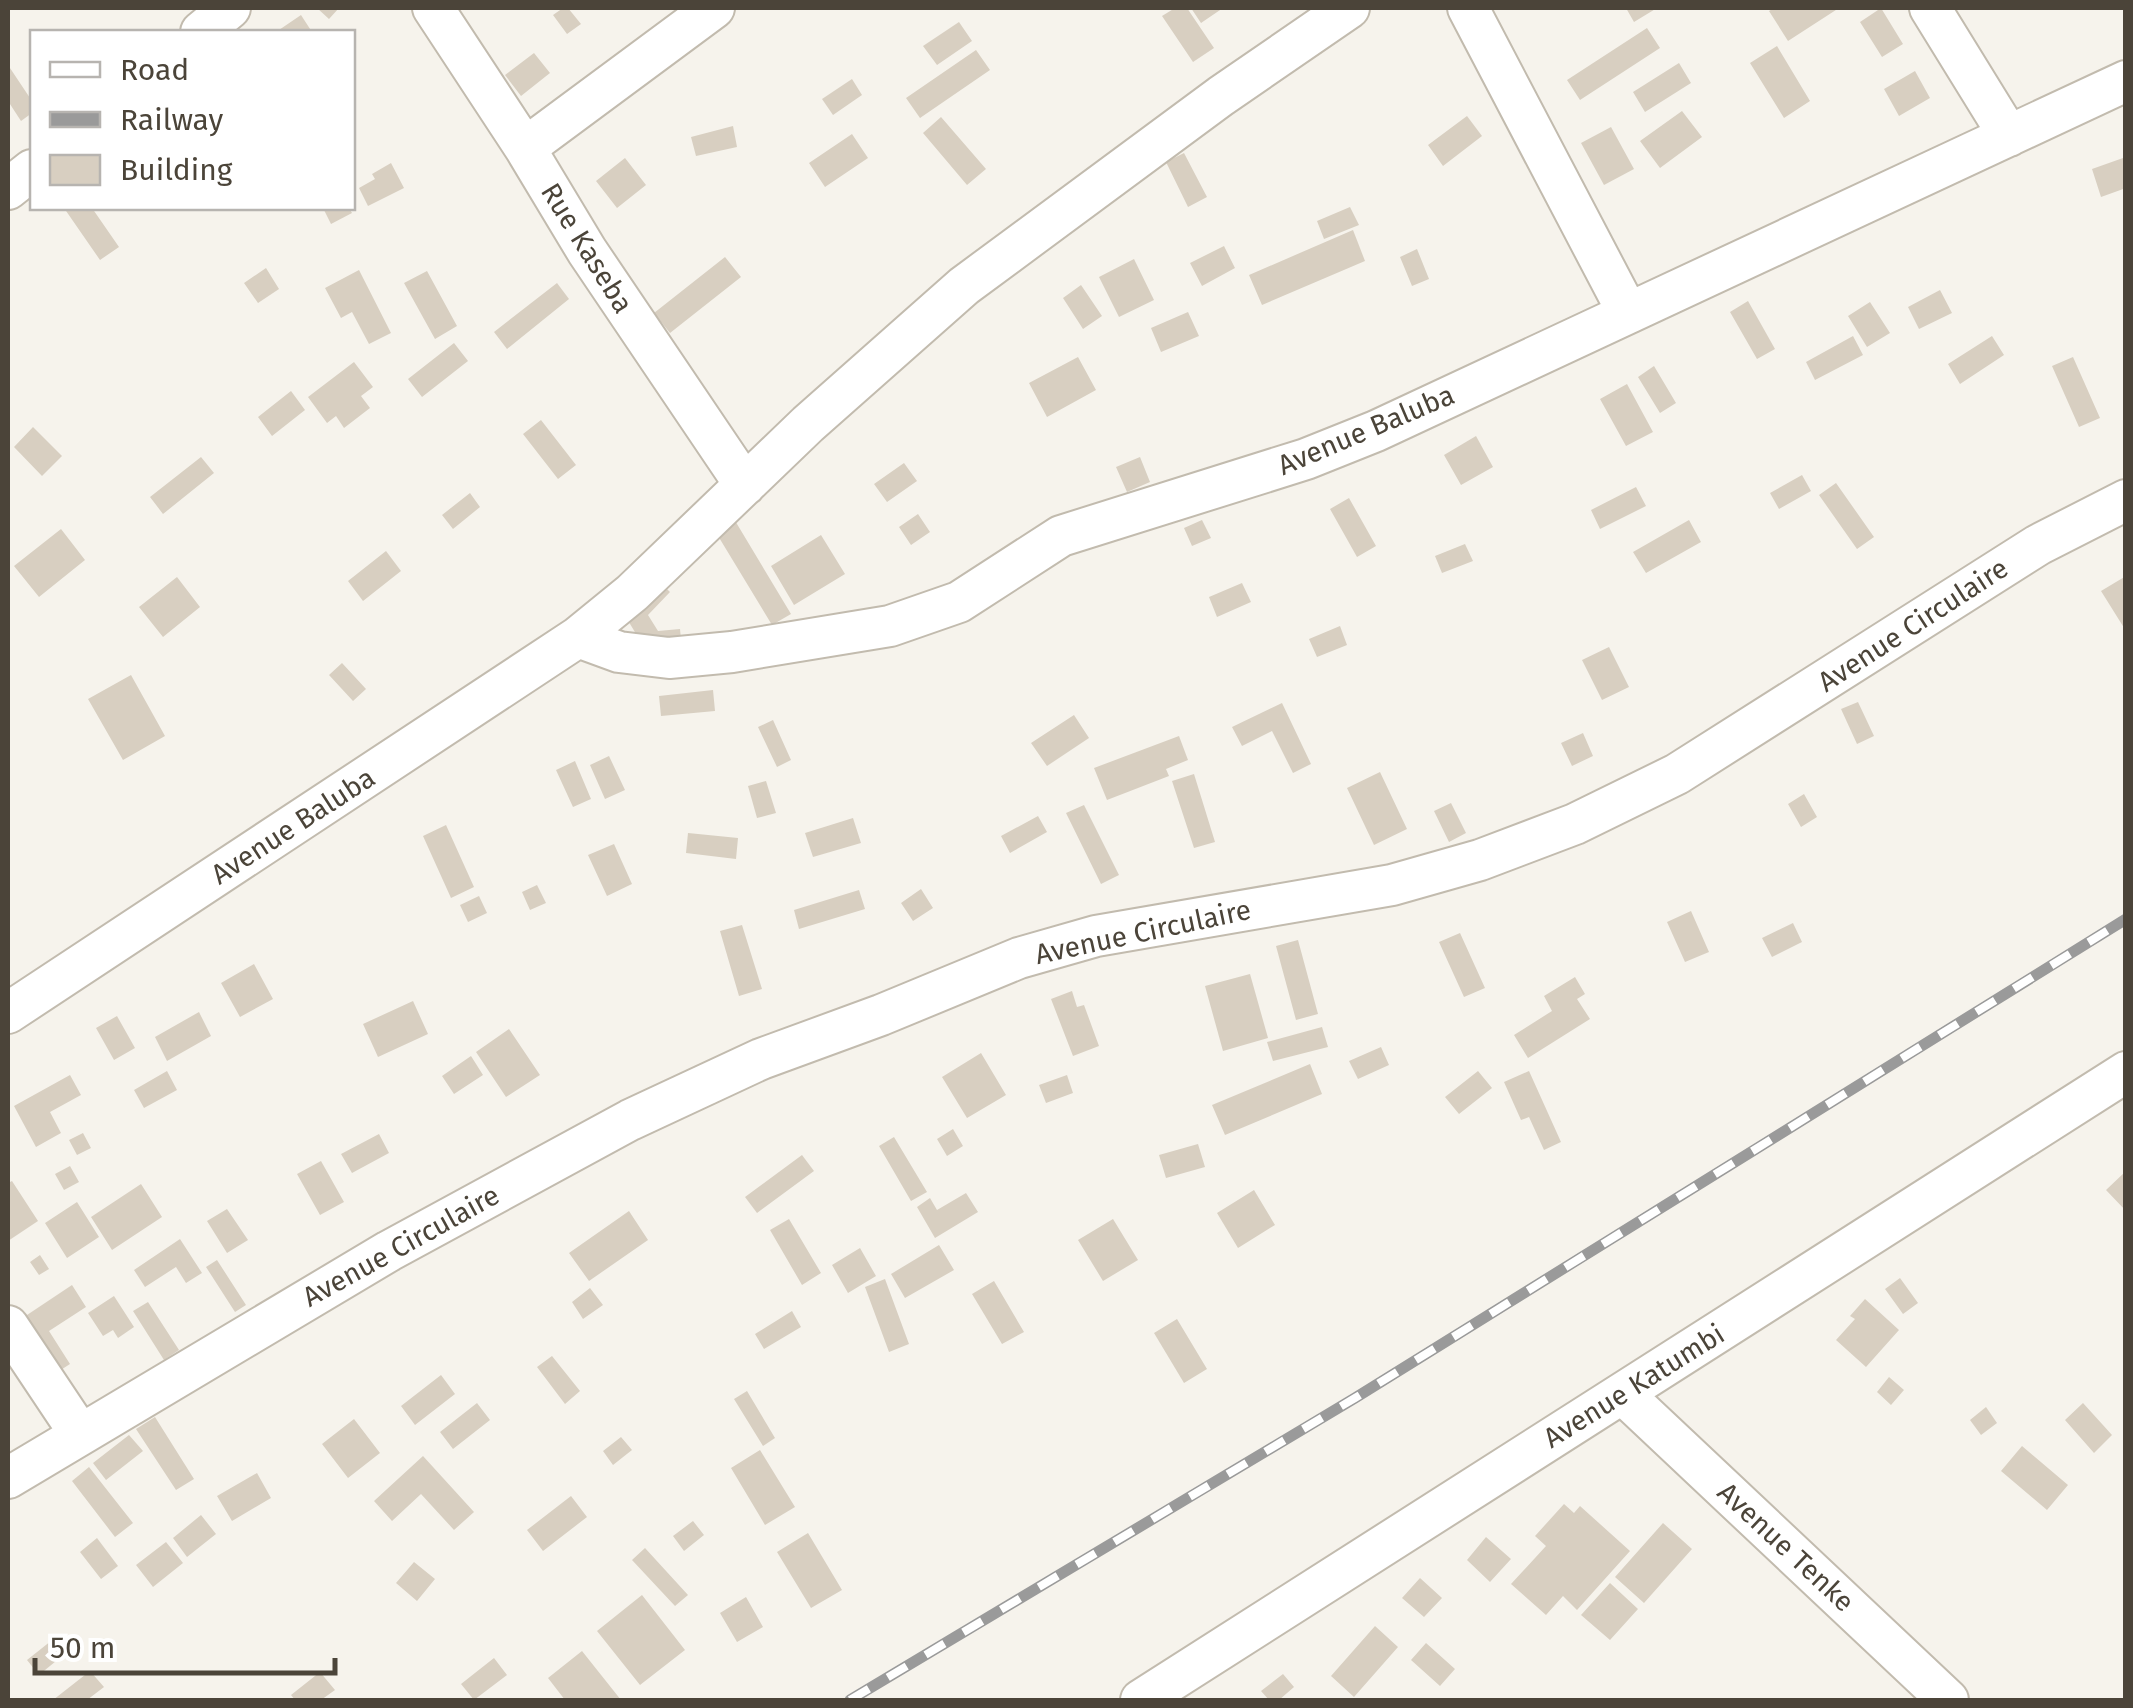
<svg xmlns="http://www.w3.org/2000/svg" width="2133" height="1708" font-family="'Fira Sans',sans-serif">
<rect width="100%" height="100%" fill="#f6f3ec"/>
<path fill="#d8cfc1" d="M317 8H339L329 19Z
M563 8H568L581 24 567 34 553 15Z
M1175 8H1187L1214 48 1193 62 1162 16Z
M1191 8H1223L1201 23Z
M1626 8H1657L1634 22Z
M1774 8H1839L1788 41 1769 11Z
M1881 8 1903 44 1882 57 1860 22Z
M301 15 312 32H276Z
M959 22 972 41 937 65 923 46Z
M1647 28 1660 48 1580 100 1567 80Z
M1777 46 1810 101 1784 118 1750 63Z
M976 50 990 70 920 118 906 98Z
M534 53 550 73 521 96 505 75Z
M1679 63 1691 83 1645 112 1633 92Z
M8 65 32 101V113L21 121 8 101Z
M1915 71 1930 98 1899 116 1884 89Z
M852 79 862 95 833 115 822 99Z
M1682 111 1702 137 1660 168 1640 141Z
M1467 116 1482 136 1443 166 1428 145Z
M941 117 986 169 967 185 923 133Z
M733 126 737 147 696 156 691 137Z
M1611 127 1634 169 1604 185 1581 143Z
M852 134 868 158 825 187 809 163Z
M1184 153 1207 197 1188 207 1166 162Z
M625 158 646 185 617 208 596 181Z
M2123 158 2126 188 2101 197 2092 169Z
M391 163 404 188 368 206 359 188 375 179 372 174Z
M1350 207 1359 225 1324 239 1317 221Z
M64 208H92L119 247 100 260Z
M323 208H349L352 213 331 224Z
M1353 230 1365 261 1262 305 1249 275Z
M1224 246 1235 268 1202 286 1190 263Z
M1417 249 1429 279 1412 286 1400 257Z
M725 257 741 277 670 333 654 313Z
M1134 259 1154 300 1119 317 1099 277Z
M266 268 279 289 258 303 244 283Z
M359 270 391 333 369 344 352 312 341 318 325 288Z
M427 271 457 326 435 339 404 283Z
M557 283 569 299 507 349 494 332Z
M1081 285 1102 316 1083 329 1063 298Z
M1940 290 1952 313 1919 329 1908 307Z
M1748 301 1775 349 1757 359 1730 312Z
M1870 302 1890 333 1867 347 1848 316Z
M1188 312 1199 336 1161 352 1151 328Z
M1853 336 1863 355 1815 380 1806 362Z
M1992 336 2004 355 1960 384 1948 364Z
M454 343 468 361 422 397 408 379Z
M1078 357 1096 390 1047 417 1029 383Z
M2073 357 2100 418 2079 427 2052 366Z
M354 362 373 387 361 396 370 408 344 428 336 416 327 423 308 397Z
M1654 366 1676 403 1660 413 1638 377Z
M1627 384 1653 432 1626 446 1600 399Z
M291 391 305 410 272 436 258 417Z
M541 420 576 465 558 479 523 434Z
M33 427 62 456 42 476 14 447Z
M1476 436 1493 467 1461 485 1444 455Z
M201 457 214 473 163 514 150 497Z
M1140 457 1150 482 1127 492 1116 467Z
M904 463 917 481 887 502 874 484Z
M1802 475 1811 491 1779 509 1770 493Z
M1836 483 1874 537 1857 549 1819 495Z
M1636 487 1646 506 1600 529 1591 510Z
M470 493 480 507 453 529 442 515Z
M1349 498 1376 546 1357 557 1330 509Z
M731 514 791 614 772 625 712 526Z
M918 514 930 532 911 545 899 527Z
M1202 520 1211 538 1192 546 1184 528Z
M1689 520 1701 542 1646 573 1633 552Z
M61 529 85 560 39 597 14 566Z
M821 535 845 574 794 605 771 566Z
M1465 544 1473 561 1442 573 1435 556Z
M386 551 401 571 363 601 348 581Z
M2126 576V631L2101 591Z
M177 577 200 607 163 637 139 607Z
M657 579 670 592 648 615 658 631 680 629 682 650 647 652 624 614Z
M1242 583 1251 602 1217 617 1209 597Z
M1340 626 1347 645 1317 657 1309 639Z
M1609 647 1629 687 1602 700 1582 660Z
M342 663 366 689 353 701 329 675Z
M131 675 165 736 123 760 88 699Z
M713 690 715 711 661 716 659 696Z
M1858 702 1874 736 1857 744 1841 709Z
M1282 703 1311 764 1293 773 1272 731 1242 746 1232 727Z
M1074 715 1089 738 1047 766 1031 743Z
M773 720 791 760 777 767 758 727Z
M1583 733 1593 756 1572 766 1561 743Z
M1179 736 1188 760 1166 769 1169 776 1107 800 1094 768Z
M609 756 625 790 605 799 590 765Z
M575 761 591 799 573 807 556 770Z
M1380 772 1407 829 1374 845 1347 788Z
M1194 774 1215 842 1194 848 1172 781Z
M766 781 776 813 757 818 748 786Z
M1804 794 1817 817 1801 827 1788 804Z
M1451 803 1466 833 1449 842 1434 811Z
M1084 805 1119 875 1101 884 1066 813Z
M1038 816 1047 832 1010 853 1001 836Z
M853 818 861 843 813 857 805 833Z
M446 825 474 887 451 898 423 836Z
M688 833 738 838 736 859 686 853Z
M614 844 632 884 607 896 588 855Z
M537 885 546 903 530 910 522 892Z
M921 889 933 908 913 921 901 903Z
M859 890 865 909 799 929 794 910Z
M479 896 487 913 468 922 460 905Z
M1691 911 1709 952 1685 962 1667 922Z
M1793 923 1802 942 1772 957 1762 938Z
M742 925 762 989 739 996 720 931Z
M1460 933 1485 988 1464 997 1439 942Z
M1298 940 1318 1014 1296 1020 1276 946Z
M254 964 273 999 240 1017 221 983Z
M1250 974 1268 1038 1223 1051 1205 986Z
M1575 977 1585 994 1577 999 1590 1019 1528 1058 1514 1035 1552 1011 1544 996Z
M1072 991 1077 1007 1084 1005 1099 1046 1073 1056 1051 999Z
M413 1001 428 1034 378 1057 363 1024Z
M199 1012 211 1036 167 1061 155 1037Z
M117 1016 135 1048 114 1060 96 1028Z
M1322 1027 1328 1047 1273 1061 1267 1042Z
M509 1029 540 1075 506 1097 476 1052Z
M1381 1047 1389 1065 1358 1079 1349 1061Z
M981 1053 1006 1095 967 1118 942 1077Z
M471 1056 483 1075 454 1094 442 1076Z
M1310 1064 1322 1094 1225 1135 1212 1105Z
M167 1071 177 1090 144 1108 134 1090Z
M1478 1071 1492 1088 1459 1114 1445 1097Z
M1529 1071 1561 1142 1544 1150 1529 1117 1521 1120 1504 1082Z
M70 1075 81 1095 50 1112 61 1133 36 1147 14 1106Z
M1067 1075 1073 1093 1046 1103 1039 1085Z
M953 1129 963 1146 947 1156 937 1139Z
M83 1133 91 1148 77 1155 69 1140Z
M379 1134 389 1153 352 1173 341 1154Z
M894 1137 927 1192 911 1201 879 1146Z
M1198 1144 1205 1167 1166 1178 1159 1155Z
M802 1155 814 1171 757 1213 745 1197Z
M321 1161 344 1202 320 1215 297 1174Z
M70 1166 79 1182 64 1190 55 1174Z
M2126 1171V1211L2106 1190Z
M12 1181 38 1221 8 1241V1183Z
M141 1184 162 1217 112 1250 91 1217Z
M1254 1190 1275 1225 1238 1248 1217 1213Z
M966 1193 978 1212 935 1238 917 1207 930 1198 937 1210Z
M77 1202 99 1237 67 1258 45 1223Z
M227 1209 248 1240 227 1253 207 1221Z
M629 1211 648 1240 589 1281 569 1253Z
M789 1219 821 1273 802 1285 770 1230Z
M1113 1219 1138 1260 1103 1281 1078 1240Z
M180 1239 202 1273 186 1283 176 1267 145 1287 134 1270Z
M939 1245 954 1270 905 1298 891 1274Z
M860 1248 876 1276 848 1293 832 1265Z
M40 1255 49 1269 39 1275 30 1262Z
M217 1260 246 1305 235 1312 206 1267Z
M1900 1278 1918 1303 1903 1314 1885 1289Z
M885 1279 909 1344 889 1352 865 1287Z
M994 1281 1024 1332 1002 1344 972 1294Z
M72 1285 86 1307 49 1331 70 1364 53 1375 18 1321Z
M590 1288 603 1305 583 1319 572 1302Z
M114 1296 134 1327 118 1338 113 1330 103 1336 88 1313Z
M1865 1299 1899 1330 1866 1367 1836 1340 1855 1319 1850 1316Z
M148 1302 179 1350 164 1360 133 1311Z
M792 1311 801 1327 764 1349 755 1334Z
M1177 1319 1207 1369 1184 1383 1154 1333Z
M552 1356 580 1391 565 1404 537 1367Z
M441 1375 455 1394 415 1425 401 1406Z
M1889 1377 1904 1390 1891 1405 1877 1392Z
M747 1391 775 1438 763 1446 734 1399Z
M477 1403 490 1420 453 1449 440 1432Z
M2083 1403 2112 1435 2094 1453 2065 1420Z
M1986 1407 1997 1423 1981 1435 1970 1420Z
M155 1417 194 1479 176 1490 136 1429Z
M354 1419 380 1453 348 1478 322 1444Z
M129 1435 143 1451 106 1480 93 1463Z
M621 1437 632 1450 613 1465 603 1451Z
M2022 1446 2068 1485 2047 1510 2001 1471Z
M760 1450 795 1507 765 1525 731 1468Z
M423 1456 474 1512 454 1530 421 1494 392 1521 374 1501Z
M89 1467 133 1523 115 1537 72 1481Z
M257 1473 271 1498 232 1521 217 1496Z
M571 1496 587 1517 543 1551 527 1530Z
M1564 1504 1574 1513 1580 1506 1630 1551 1577 1610 1563 1596 1546 1615 1511 1584 1546 1546 1535 1536Z
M201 1515 216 1534 187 1557 173 1538Z
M693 1521 704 1535 684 1551 673 1536Z
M1663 1523 1692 1549 1644 1603 1615 1577Z
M808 1533 842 1590 811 1608 777 1552Z
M1486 1537 1511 1559 1490 1582 1467 1560Z
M97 1538 118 1566 101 1579 80 1552Z
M166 1542 183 1563 153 1587 136 1565Z
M645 1548 688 1595 675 1606 632 1560Z
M414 1562 435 1579 417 1601 396 1583Z
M1420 1578 1442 1598 1424 1617 1402 1598Z
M1610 1583 1638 1609 1610 1640 1581 1615Z
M642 1595 685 1650 640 1685 597 1631Z
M746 1597 763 1627 737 1642 720 1613Z
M1375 1626 1398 1647 1354 1697 1331 1676Z
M56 1637 67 1652 39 1675 27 1660Z
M1426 1643 1455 1669 1440 1686 1411 1660Z
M582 1651 621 1700H565L548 1678Z
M494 1658 507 1675 474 1700 461 1684Z
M90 1671 104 1687 87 1700H53Z
M320 1672 335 1690 321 1700H295L291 1695Z
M1283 1674 1294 1687 1279 1700H1269L1261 1691Z"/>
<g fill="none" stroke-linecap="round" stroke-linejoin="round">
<g stroke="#c2bbae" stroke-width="44">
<path id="street" d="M433 8 525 148 587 251 745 485
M1468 8 1628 313
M1930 8 2009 136
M201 32 230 8
M525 148 714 8
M8 189 32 170
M578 637 619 652 669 658 732 652 890 626 959 602 1061 536 1306 459 1376 431 2126 81
M8 1013 578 637 632 593 808 424 964 286 1221 96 1349 8
M8 1326 80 1434
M1623 1394 1948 1700
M8 1478 389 1251 630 1120 761 1059 881 1015 1019 958 1096 936 1392 885 1480 860 1575 824 1677 774 2038 545 2126 500
M1141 1700 2126 1072"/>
</g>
<use href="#street" stroke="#fff" stroke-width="40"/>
<g stroke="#9a9a9a" stroke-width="11">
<path id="rail" d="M850 1700 1355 1398 2126 919"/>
</g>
<use href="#rail" stroke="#fff" stroke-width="8" stroke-dasharray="22" stroke-linecap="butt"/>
</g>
<g text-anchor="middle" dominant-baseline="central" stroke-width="8" stroke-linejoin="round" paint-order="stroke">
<g font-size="28" fill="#4b4439" stroke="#fff">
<text transform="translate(587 248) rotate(58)">Rue Kaseba</text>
<text transform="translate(1366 430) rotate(-23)">Avenue Baluba</text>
<text transform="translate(1913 625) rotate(-33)">Avenue Circulaire</text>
<text transform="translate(293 826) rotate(-33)">Avenue Baluba</text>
<text transform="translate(1143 932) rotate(-12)">Avenue Circulaire</text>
<text transform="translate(401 1246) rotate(-29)">Avenue Circulaire</text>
<text transform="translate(1634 1386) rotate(-32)">Avenue Katumbi</text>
<text transform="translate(1786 1547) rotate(43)">Avenue Tenke</text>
</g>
</g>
<rect width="2133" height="1708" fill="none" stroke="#4b4439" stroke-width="20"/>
<rect x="30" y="30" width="325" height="180" fill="#ffffff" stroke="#b7b4b0" stroke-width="2.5"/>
<rect x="50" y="62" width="50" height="15" fill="#ffffff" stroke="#b7b4b0" stroke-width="2.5"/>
<text x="120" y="80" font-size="30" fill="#4b4439">Road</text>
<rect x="50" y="112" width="50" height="15" fill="#9a9a9a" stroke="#b7b4b0" stroke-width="2.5"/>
<text x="120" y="130" font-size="30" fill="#4b4439">Railway</text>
<rect x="50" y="155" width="50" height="30" fill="#d8cfc1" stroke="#b7b4b0" stroke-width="2.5"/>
<text x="120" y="180" font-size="30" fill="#4b4439">Building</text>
<path d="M35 1658v15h300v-15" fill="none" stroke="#4b4439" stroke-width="5"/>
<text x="50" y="1658" font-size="30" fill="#4b4439" stroke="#ffffff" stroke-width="8" paint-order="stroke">50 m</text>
</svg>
